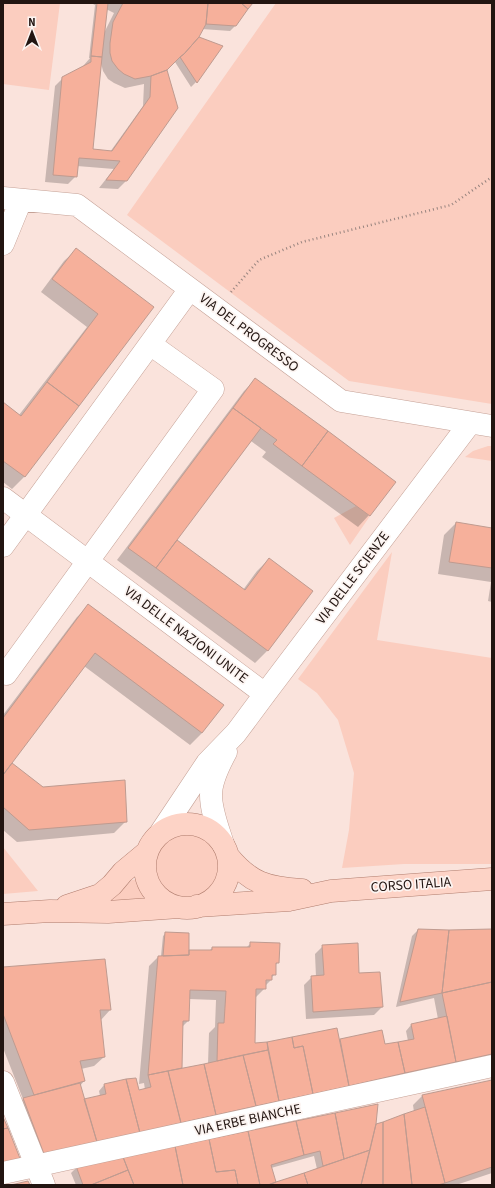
<svg xmlns="http://www.w3.org/2000/svg" width="495" height="1188" font-family="'Source Sans 3',sans-serif">
<rect width="100%" height="100%" fill="#fae3dc"/>
<path fill="#fbcdbf" d="M3 3H60L49 90 3 84Z
M276 3H492V404L349 381 127 215Z
M488 446H492V461L465 457 473 451Z
M356 506 370 516 350 545 334 518Z
M392 552 377 640 492 658V864H404L342 868 349 830 354 773 338 720 317 693 298 679Z
M155 865a32 32 0 1 1 64 0a32 32 0 1 1-64 0Z
M3 847 38 891 3 894Z
M137 879 144 895 143 899 114 902 111 900 132 880Z"/>
<path fill="#0003" fill-rule="evenodd" d="M91 3H251L235 26 230 31 202 29 198 38 221 47 196 82 191 87 175 62 166 70 126 181 118 189 99 188 114 169 77 166 76 176 68 184 45 182 55 86 63 78 83 67 84 65 90 58H89L95 5ZM106 9 114 13 104 33ZM101 63 103 71 108 79 114 83 125 88 144 84 143 106 110 152 92 150Z
M76 250 153 307 24 477 12 489 3 482V403L19 415 87 327 41 292 64 261Z
M256 379 369 515 358 527 262 457 266 452 251 441 176 540 243 590 257 571 269 559 312 591 267 651 255 663 117 560 244 391Z
M456 523 492 529V602L488 601 491 582 438 574 444 535Z
M89 606 202 733 190 745 84 666 10 763 42 788 126 821 114 833 17 842 3 830V715L77 617Z
M418 930H492V1059L37 1161 15 1107 23 1099 3 1048V968L104 960 110 1010 101 1020 104 1057 94 1066 81 1069 84 1081 80 1086 84 1101 100 1096 99 1091 104 1085 138 1092 145 1090 144 1083 139 1084 149 966 159 956H161L163 936 166 933 188 951H209L212 948H246L251 943 278 962 275 966V974L271 978V980L265 986V988L255 998 254 1044 267 1043 337 1030 339 1041 381 1032 384 1045 408 1041 406 1031 411 1025 438 1019 434 998 396 1007 412 936ZM189 999 216 1000 215 1027 209 1033 208 1064 181 1069 182 1027 188 1021Z
M323 946 358 974 382 1007 374 1015 306 1019 304 985 312 977H316L315 954Z
M492 1081V1173L456 1185H76L71 1173 77 1167 377 1105 374 1126 414 1112 413 1105 422 1096ZM314 1156 317 1169 275 1183 271 1168Z"/>
<path fill="#f6b09b" stroke="#bf9b90" d="M97 3H108L102 57 91 56Z
M123 3H208L206 24 199 37 184 54 180 57 167 70 151 76 135 79 124 74 118 69 112 61 110 53V43L113 22Z
M208 3H241L248 9 236 26 206 24Z
M241 3H253L248 9Z
M199 37 223 46 197 83 180 57 184 54Z
M91 56 102 57 93 149 112 151 150 97 151 76 167 70 178 108 127 181 106 180 120 161 79 158 77 177 53 175 62 77 91 62Z
M76 248 154 307 79 406 47 382 98 314 52 279Z
M255 378 328 431 302 466 273 444 277 440 233 408Z
M47 382 79 406 25 477 3 461V402L21 416Z
M233 408 261 428 156 568 128 548Z
M328 431 396 482 370 516 302 466Z
M456 522 492 528V568L449 562Z
M177 540 245 590 269 558 313 591 268 651 156 568Z
M88 604 224 705 202 733 95 653 3 775V718Z
M12 763 43 787 125 780 127 822 29 830 3 807V775Z
M418 929 449 930 442 993 400 1002Z
M492 929V982L442 993 449 930Z
M165 932 189 933V955L163 956Z
M250 942 280 943 279 963H276V975H272V980H266V989H256L255 1043 267 1042 268 1050 217 1061 218 1023H224L226 991 190 990 189 1021H183L182 1068 148 1075 158 956 189 955V950H212V947H250Z
M358 943 359 973 380 972 383 1007 313 1012 311 976 324 975 322 945Z
M105 959 111 1010H100L105 1057 80 1061 85 1081 34 1095 3 1014V967Z
M492 982V1054L456 1062 442 993Z
M447 1016 456 1062 405 1073 398 1042 414 1039 411 1024Z
M337 1028 349 1086 313 1094 303 1046 294 1048 292 1037Z
M382 1030 385 1044 398 1042 405 1073 349 1086 340 1039Z
M292 1037 294 1048 303 1046 313 1094 279 1101 267 1042Z
M268 1050 279 1101 256 1106 243 1055Z
M243 1055 256 1106 216 1115 204 1064Z
M204 1064 216 1115 181 1123 168 1071Z
M168 1071 181 1123 140 1133 126 1079 136 1078 139 1090 151 1087 148 1075Z
M126 1079 140 1133 97 1142 84 1099 106 1094 104 1084Z
M492 1080V1167L445 1183 422 1095Z
M80 1083 97 1142 44 1154 23 1098Z
M378 1104 376 1124 370 1150 344 1159 335 1113Z
M425 1107 445 1183 438 1185H412L404 1114Z
M335 1113 344 1159 323 1166 320 1151 304 1155 296 1121Z
M404 1114 412 1185H383V1122Z
M3 1117 8 1128 3 1129Z
M296 1121 304 1155 271 1165 276 1182 268 1185H260L248 1131Z
M383 1122V1185H361L376 1124Z
M8 1128 21 1161 3 1165V1129Z
M248 1131 260 1185H238L235 1170 216 1172 209 1139Z
M209 1139 216 1172 235 1170 238 1185H183L175 1146Z
M175 1146 183 1185H134L123 1157Z
M370 1150 361 1185H308L304 1173Z
M123 1157 128 1170 91 1185H83L76 1166Z
M128 1170 134 1185H91Z
M304 1173 308 1185H268L276 1182Z
M28 1181 30 1185H11Z"/>
<g fill="none" stroke-linecap="round" stroke-linejoin="round">
<g stroke="#c5a196" stroke-width="23">
<path id="minor" d="M3 198 77 205 341 401 492 426
M3 244 21 200
M3 498 265 694
M3 546 190 289
M3 671 6 674 213 389 150 344
M161 832 207 763 236 733 265 694 470 423
M223 844C218 828 211 811 211 795 211 782 220 763 226 752
M3 1082 44 1185
M3 1173 492 1066"/>
</g>
<g stroke="#b07d6e" stroke-width="23">
<path id="major" d="M145 866a42 42 0 1 1 84 0a42 42 0 1 1-84 0Z
M228 856C250 883 267 888 302 890
M67 906 100 895 112 885 123 872 147 852
M197 906 289 900 331 891 492 879
M3 914 50 911 108 912 179 907"/>
</g>
<path stroke="#96837e" stroke-width="2.5" stroke-dasharray="1 3" stroke-linecap="butt" d="M231 292 259 260 302 242 451 205 492 177"/>
<use href="#minor" stroke="#fff" stroke-width="22"/>
<use href="#major" stroke="#fdd3c6" stroke-width="22"/>
</g>
<g text-anchor="middle" dominant-baseline="central" stroke-width="3.5" stroke-linejoin="round" paint-order="stroke">
<g font-size="14" fill="#221511" stroke="#fcf4f1">
<text transform="translate(249 333) rotate(37)">VIA DEL PROGRESSO</text>
<text transform="translate(353 578) rotate(-53)">VIA DELLE SCIENZE</text>
<text transform="translate(186 635) rotate(37)">VIA DELLE NAZIONI UNITE</text>
<text transform="translate(411 885) rotate(-4)">CORSO ITALIA</text>
<text transform="translate(248 1120) rotate(-12)">VIA ERBE BIANCHE</text>
</g>
</g>
<rect width="495" height="1188" fill="none" stroke="#221511" stroke-width="8"/>
<g transform="translate(32 32)" stroke="#fcf4f1" stroke-width="3" paint-order="stroke">
<path d="M0-3L7 15L0 10L-7 15Z" fill="#221511"/>
<text y="-6" font-size="11" font-weight="bold" text-anchor="middle" fill="#221511">N</text>
</g>
</svg>
